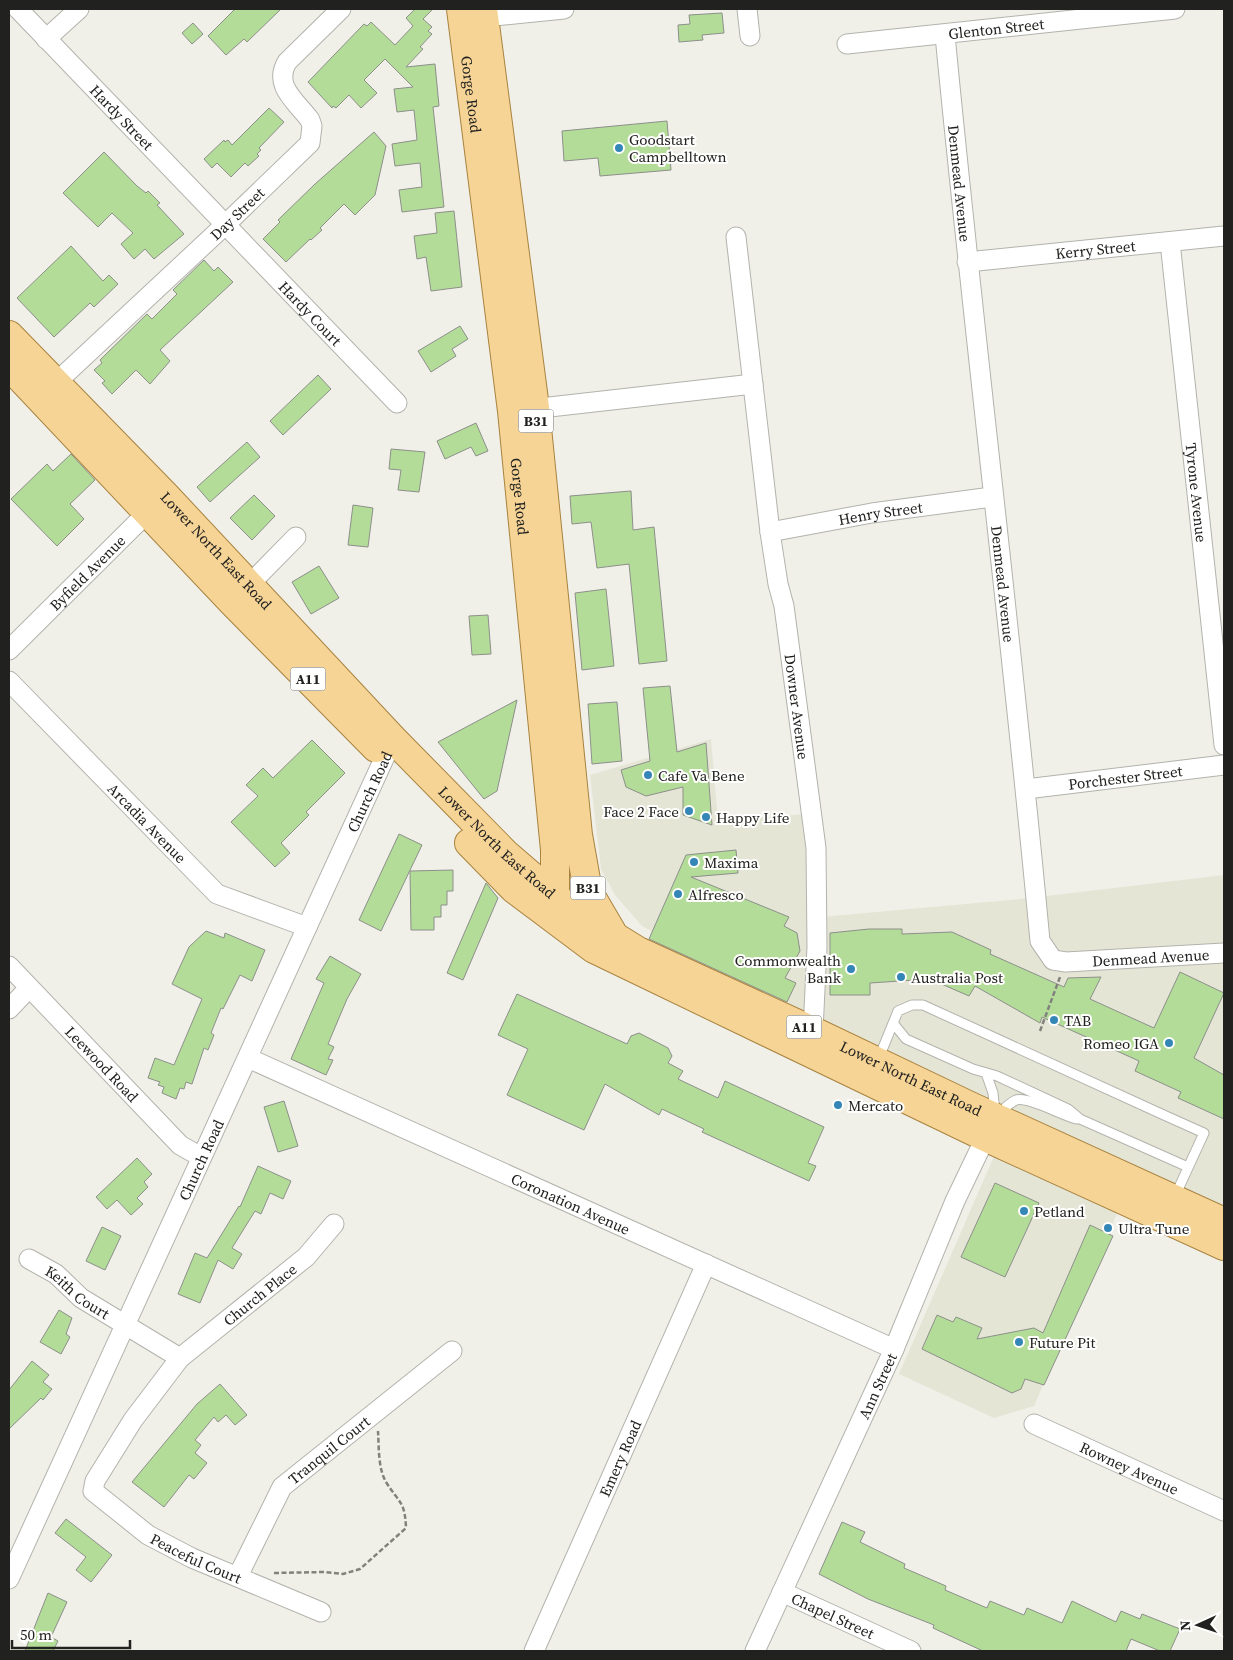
<svg xmlns="http://www.w3.org/2000/svg" width="1233" height="1660" font-family="'Source Serif 4',serif">
<rect width="100%" height="100%" fill="#f0f0e9"/>
<path fill="#e5e5d6" d="M711 739 718 821 804 814 810 918 1021 899 1224 875V1207L803 1014 642 926 615 895 601 869 590 775Z
M995 1154 1119 1209 1034 1406 994 1418 899 1374Z"/>
<path fill="#b4dc99" stroke="#8c8f8a" d="M235 9H281L247 42 244 39 226 55 208 36Z
M415 9H433L423 19 432 27 428 31 432 34 420 47 423 49 406 67 435 64 439 106 433 107 444 207 402 212 399 190 422 187 420 163 395 166 392 144 417 140 414 110 397 112 394 89 413 87 385 59 364 80 377 93 361 108 349 95 336 108 333 106 332 108 308 82 364 24 367 26 371 22 395 45 413 26 406 18Z
M722 13 724 33 702 35 703 40 679 42 678 25 690 24 689 15Z
M193 23 203 34 192 44 182 33Z
M269 108 284 122 259 148 261 150 257 154 259 156 248 166 245 163 231 177 217 163 212 168 204 159 224 140 225 142 228 140 232 145Z
M667 121 671 170 600 176 598 158 564 161 562 131Z
M374 132 386 146 375 195 355 215 344 204 320 228 322 230 311 240 310 239 286 262 263 239 280 222 278 220 315 184Z
M104 152 137 186 146 193 148 191 160 203 157 205 184 234 154 259 145 249 134 259 121 244 133 233 112 213 98 227 63 193Z
M454 211 462 287 431 291 426 257 417 259 414 236 437 233 435 213Z
M71 246 103 281 109 275 118 284 94 307 90 303 54 337 17 298Z
M204 260 214 271 218 267 233 282 160 350 170 361 150 384 136 370 112 394 102 383 105 381 94 370 102 363 100 360 147 314 152 319 177 294 173 290Z
M460 326 468 339 452 349 456 356 431 372 418 351Z
M318 375 331 389 283 435 270 421Z
M476 423 488 451 476 456 471 447 445 459 437 441Z
M247 442 260 457 210 502 197 487Z
M391 449 425 452 419 492 398 490 401 470 389 469Z
M71 454 95 480 70 504 84 519 57 546 11 499 47 464 53 471Z
M631 491 633 530 654 527 667 661 639 664 629 564 597 568 591 522 572 524 570 496Z
M254 495 275 516 252 540 230 518Z
M353 505 373 508 368 547 348 545Z
M319 566 339 598 311 614 292 582Z
M606 589 614 666 582 670 575 593Z
M488 615 491 654 472 655 469 616Z
M670 686 677 752 706 743 712 825 683 815V787L646 796 626 787 621 770 650 761 643 688Z
M517 700 497 791 484 799 438 742Z
M617 702 622 761 592 764 588 704Z
M312 740 345 773 306 812 309 815 281 843 290 853 275 867 231 822 258 796 246 785 263 768 273 778Z
M399 834 422 845 381 931 359 920Z
M736 850 738 873 691 877 789 917 784 926 797 933 800 951 785 978 796 983 787 1002 649 939 686 855Z
M453 870V891H447V905H441V917H434V930H411L410 871Z
M486 883 498 898 463 980 447 973Z
M869 929H902V934L952 932 991 950 990 954 1064 987 1068 978 1101 977 1090 999 1154 1028 1180 972 1224 993 1194 1058 1224 1075V1119L1178 1098 1181 1092 1135 1071 1139 1061 1042 1017 1040 1023 975 986 969 996 930 979 870 983V995H830V933Z
M206 931 224 938 225 933 265 950 252 981 240 975 223 1009 221 1008 211 1033 214 1035 208 1050 204 1048 192 1084 186 1082 184 1089 180 1088 176 1099 162 1093 164 1087 158 1085 160 1082 148 1078 155 1058 174 1065 202 999 172 984 189 947Z
M330 956 361 974 347 999 328 1044 334 1047 328 1059 333 1060 326 1075 291 1059 324 983 316 979Z
M517 994 627 1044 631 1036 639 1033 668 1048 672 1056 668 1063 683 1071 678 1079 718 1098 725 1081 824 1127 808 1163 816 1166 809 1181 702 1132 704 1129 662 1109 659 1115 605 1084 584 1130 507 1095 528 1049 498 1035Z
M284 1101 298 1146 278 1152 264 1107Z
M137 1158 152 1174 144 1182 148 1187 137 1198 143 1204 131 1215 117 1200 107 1209 96 1197Z
M258 1166 291 1181 283 1199 270 1193 261 1214 255 1211 232 1248 242 1254 233 1269 218 1260 200 1303 178 1294 195 1253 207 1258 239 1206 240 1207Z
M995 1183 1039 1203 1005 1277 961 1257Z
M1090 1225 1113 1236 1044 1385 1025 1379 1021 1389 1012 1393 922 1349 937 1315 953 1322 956 1317 982 1328 977 1339 1034 1328 1043 1333Z
M102 1227 121 1236 105 1270 86 1261Z
M59 1310 72 1318 66 1334 70 1337 61 1354 40 1342Z
M32 1361 49 1375 43 1382 52 1389 43 1400 41 1398 9 1429V1390Z
M220 1384 247 1415 235 1425 226 1415 218 1422 214 1417 195 1440 201 1445 195 1453 207 1463 194 1479 189 1475 164 1507 132 1482 197 1404Z
M66 1519 112 1555 91 1582 76 1570 86 1557 55 1533Z
M842 1522 865 1532 860 1542 905 1564 904 1568 946 1586 945 1590 987 1608 990 1601 1024 1615 1027 1608 1062 1623 1072 1601 1116 1622 1121 1611 1140 1619 1142 1614 1180 1629 1170 1651H1160L1131 1639 1126 1651H983L933 1628 934 1625 868 1599 819 1574Z
M48 1593 67 1602 51 1637 58 1641 53 1651H25Z"/>
<g fill="none" stroke-linecap="round" stroke-linejoin="round">
<g stroke="#b3b3ad" stroke-width="11">
<path id="lane" d="M893 1023 906 1039 973 1069 997 1076 1068 1109 1080 1119 1188 1167
M878 1060 898 1011 912 1005H923L1166 1116 1204 1133 1175 1196
M986 1073 993 1093 995 1113
M997 1115C1003 1110 1009 1103 1016 1100 1029 1096 1062 1116 1077 1119"/>
</g>
<g stroke="#b3b3ad" stroke-width="21">
<g id="street">
<path id="s1" d="M18 9 397 403"/>
<path d="M747 9 750 36"/>
<path d="M484 17 564 9"/>
<path id="s2" d="M945 35C974 338 1012 639 1040 941L1053 960 1066 962 1224 953"/>
<path d="M46 39 79 9"/>
<path id="s3" d="M847 44 1175 9"/>
<path id="s4" d="M736 237 770 532 778 584 784 606 816 848 817 947 813 1031"/>
<path id="s5" d="M1170 242 1224 745"/>
<path id="s6" d="M967 262 1224 236"/>
<path id="s7" d="M47 391 226 224 310 143 312 126 310 120C296 101 273 86 287 62L341 9"/>
<path d="M523 410 753 384"/>
<path id="s8" d="M770 532 872 513 992 497"/>
<path d="M242 592 296 537"/>
<path id="s9" d="M9 650 155 505"/>
<path id="s10" d="M9 681 217 894 307 927"/>
<path id="s11" d="M1026 789 1224 765"/>
<path id="s12" d="M9 966 180 1145 201 1157"/>
<path d="M9 1009 29 988"/>
<path id="s13" d="M248 1058 894 1349"/>
<path id="s14" d="M29 1259 56 1274 81 1298 180 1358 133 1420 95 1481 93 1491 148 1535 192 1558 321 1612"/>
<path id="s15" d="M180 1358 306 1257 334 1224"/>
<path id="s16" d="M1034 1424 1224 1511"/>
<path id="s17" d="M238 1576 282 1487 452 1351"/>
<path id="s18" d="M9 1579 393 739"/>
<path id="s19" d="M782 1592 911 1651"/>
<path id="s20" d="M534 1651 706 1264"/>
<path id="s21" d="M755 1651 894 1349 955 1201 990 1128"/>
</g>
</g>
<g stroke="#a8833f" stroke-width="30">
<g id="primary">
<path id="s22" d="M461 9 512 411 555 850V896"/>
<path d="M483 9 535 408 578 835 588 891 612 932"/>
<path id="s23" d="M9 335 166 496 393 739 505 853 570 909 638 951 813 1031 970 1106 1224 1222"/>
<path d="M9 366 232 602 376 748"/>
<path d="M469 843 514 889 594 949 985 1137 1224 1246"/>
</g>
</g>
<path stroke="#82827d" stroke-width="2.5" stroke-dasharray="5 2.5" stroke-linecap="butt" d="M1040 1031 1060 977
M274 1573 325 1572 343 1574 360 1569 406 1528C405 1501 399 1503 386 1482 378 1468 379 1448 378 1431"/>
<use href="#lane" stroke="#fff" stroke-width="9"/>
<use href="#street" stroke="#fff" stroke-width="19"/>
<use href="#primary" stroke="#f6d496" stroke-width="28"/>
</g>
<g fill="#3486b7" stroke="#fffffe" stroke-width="2">
<circle cx="619" cy="148" r="5"/>
<circle cx="648" cy="775" r="5"/>
<circle cx="689" cy="811" r="5"/>
<circle cx="706" cy="817" r="5"/>
<circle cx="694" cy="862" r="5"/>
<circle cx="678" cy="894" r="5"/>
<circle cx="851" cy="969" r="5"/>
<circle cx="901" cy="977" r="5"/>
<circle cx="1054" cy="1020" r="5"/>
<circle cx="1169" cy="1043" r="5"/>
<circle cx="838" cy="1105" r="5"/>
<circle cx="1024" cy="1211" r="5"/>
<circle cx="1108" cy="1228" r="5"/>
<circle cx="1019" cy="1342" r="5"/>
</g>
<g text-anchor="middle" dominant-baseline="central" stroke-width="4" stroke-linejoin="round" paint-order="stroke">
<g fill="#fffffe" stroke="#646462" stroke-width="1">
<rect x="518.5" y="409.5" width="35" height="23" rx="4"/>
<rect x="290.5" y="667.5" width="35" height="23" rx="4"/>
<rect x="570.5" y="876.5" width="35" height="23" rx="4"/>
<rect x="786.5" y="1015.5" width="35" height="23" rx="4"/>
</g>
<g font-size="14" font-weight="bold" fill="#21211f">
<text x="536" y="421">B31</text>
<text x="308" y="679">A11</text>
<text x="588" y="888">B31</text>
<text x="804" y="1027">A11</text>
</g>
<g font-size="15" fill="#21211f" stroke="#fffffe">
<text stroke="none"><textPath href="#s3" startOffset="150">Glenton Street</textPath></text>
<text stroke="none"><textPath href="#s22" startOffset="86">Gorge Road</textPath></text>
<text stroke="none"><textPath href="#s1" startOffset="150">Hardy Street</textPath></text>
<text stroke="none"><textPath href="#s2" startOffset="149">Denmead Avenue</textPath></text>
<text stroke="none"><textPath href="#s7" startOffset="260">Day Street</textPath></text>
<text stroke="none"><textPath href="#s6" startOffset="129">Kerry Street</textPath></text>
<text stroke="none"><textPath href="#s1" startOffset="422">Hardy Court</textPath></text>
<text stroke="none"><textPath href="#s5" startOffset="252">Tyrone Avenue</textPath></text>
<text stroke="none"><textPath href="#s22" startOffset="491">Gorge Road</textPath></text>
<text stroke="none"><textPath href="#s8" startOffset="112">Henry Street</textPath></text>
<text stroke="none"><textPath href="#s23" startOffset="299">Lower North East Road</textPath></text>
<text stroke="none"><textPath href="#s9" startOffset="110">Byfield Avenue</textPath></text>
<text stroke="none"><textPath href="#s2" startOffset="552">Denmead Avenue</textPath></text>
<text stroke="none"><textPath href="#s4" startOffset="474">Downer Avenue</textPath></text>
<text stroke="none"><textPath href="#s11" startOffset="100">Porchester Street</textPath></text>
<text stroke="none"><textPath href="#s18" startOffset="866">Church Road</textPath></text>
<text stroke="none"><textPath href="#s10" startOffset="198">Arcadia Avenue</textPath></text>
<text stroke="none"><textPath href="#s23" startOffset="704">Lower North East Road</textPath></text>
<text stroke="none"><textPath href="#s2" startOffset="1032">Denmead Avenue</textPath></text>
<text stroke="none"><textPath href="#s12" startOffset="135">Leewood Road</textPath></text>
<text stroke="none"><textPath href="#s23" startOffset="1184">Lower North East Road</textPath></text>
<text stroke="none"><textPath href="#s18" startOffset="461">Church Road</textPath></text>
<text stroke="none"><textPath href="#s13" startOffset="354">Coronation Avenue</textPath></text>
<text stroke="none"><textPath href="#s14" startOffset="59">Keith Court</textPath></text>
<text stroke="none"><textPath href="#s15" startOffset="102">Church Place</textPath></text>
<text stroke="none"><textPath href="#s21" startOffset="292">Ann Street</textPath></text>
<text stroke="none"><textPath href="#s17" startOffset="159">Tranquil Court</textPath></text>
<text stroke="none"><textPath href="#s20" startOffset="211">Emery Road</textPath></text>
<text stroke="none"><textPath href="#s16" startOffset="105">Rowney Avenue</textPath></text>
<text stroke="none"><textPath href="#s14" startOffset="465">Peaceful Court</textPath></text>
<text stroke="none"><textPath href="#s19" startOffset="56">Chapel Street</textPath></text>
</g>
<g font-size="15" fill="#21211f" stroke="#fffffe" text-anchor="start">
<text x="629" y="139">Goodstart<tspan x="629" dy="17">Campbelltown</tspan></text>
<text x="658" y="775">Cafe Va Bene</text>
<text x="679" y="811" text-anchor="end">Face 2 Face</text>
<text x="716" y="817">Happy Life</text>
<text x="704" y="862">Maxima</text>
<text x="688" y="894">Alfresco</text>
<text x="841" y="960" text-anchor="end">Commonwealth<tspan x="841" dy="17">Bank</tspan></text>
<text x="911" y="977">Australia Post</text>
<text x="1064" y="1020">TAB</text>
<text x="1159" y="1043" text-anchor="end">Romeo IGA</text>
<text x="848" y="1105">Mercato</text>
<text x="1034" y="1211">Petland</text>
<text x="1118" y="1228">Ultra Tune</text>
<text x="1029" y="1342">Future Pit</text>
</g>
</g>
<rect width="1233" height="1660" fill="none" stroke="#21211f" stroke-width="20"/>
<g transform="translate(1198 1625) rotate(267)" stroke="#fffffe" stroke-width="4" paint-order="stroke">
<path d="M0-4L9 19L0 12L-9 19Z" fill="#21211f"/>
<text y="-8" font-size="14" font-weight="bold" text-anchor="middle" fill="#21211f">N</text>
</g>
<path d="M12 1640v8h118v-8" fill="none" stroke="#21211f" stroke-width="2.5"/>
<text x="20" y="1640" font-size="15" fill="#21211f" stroke="#fffffe" stroke-width="4" paint-order="stroke">50 m</text>
</svg>
